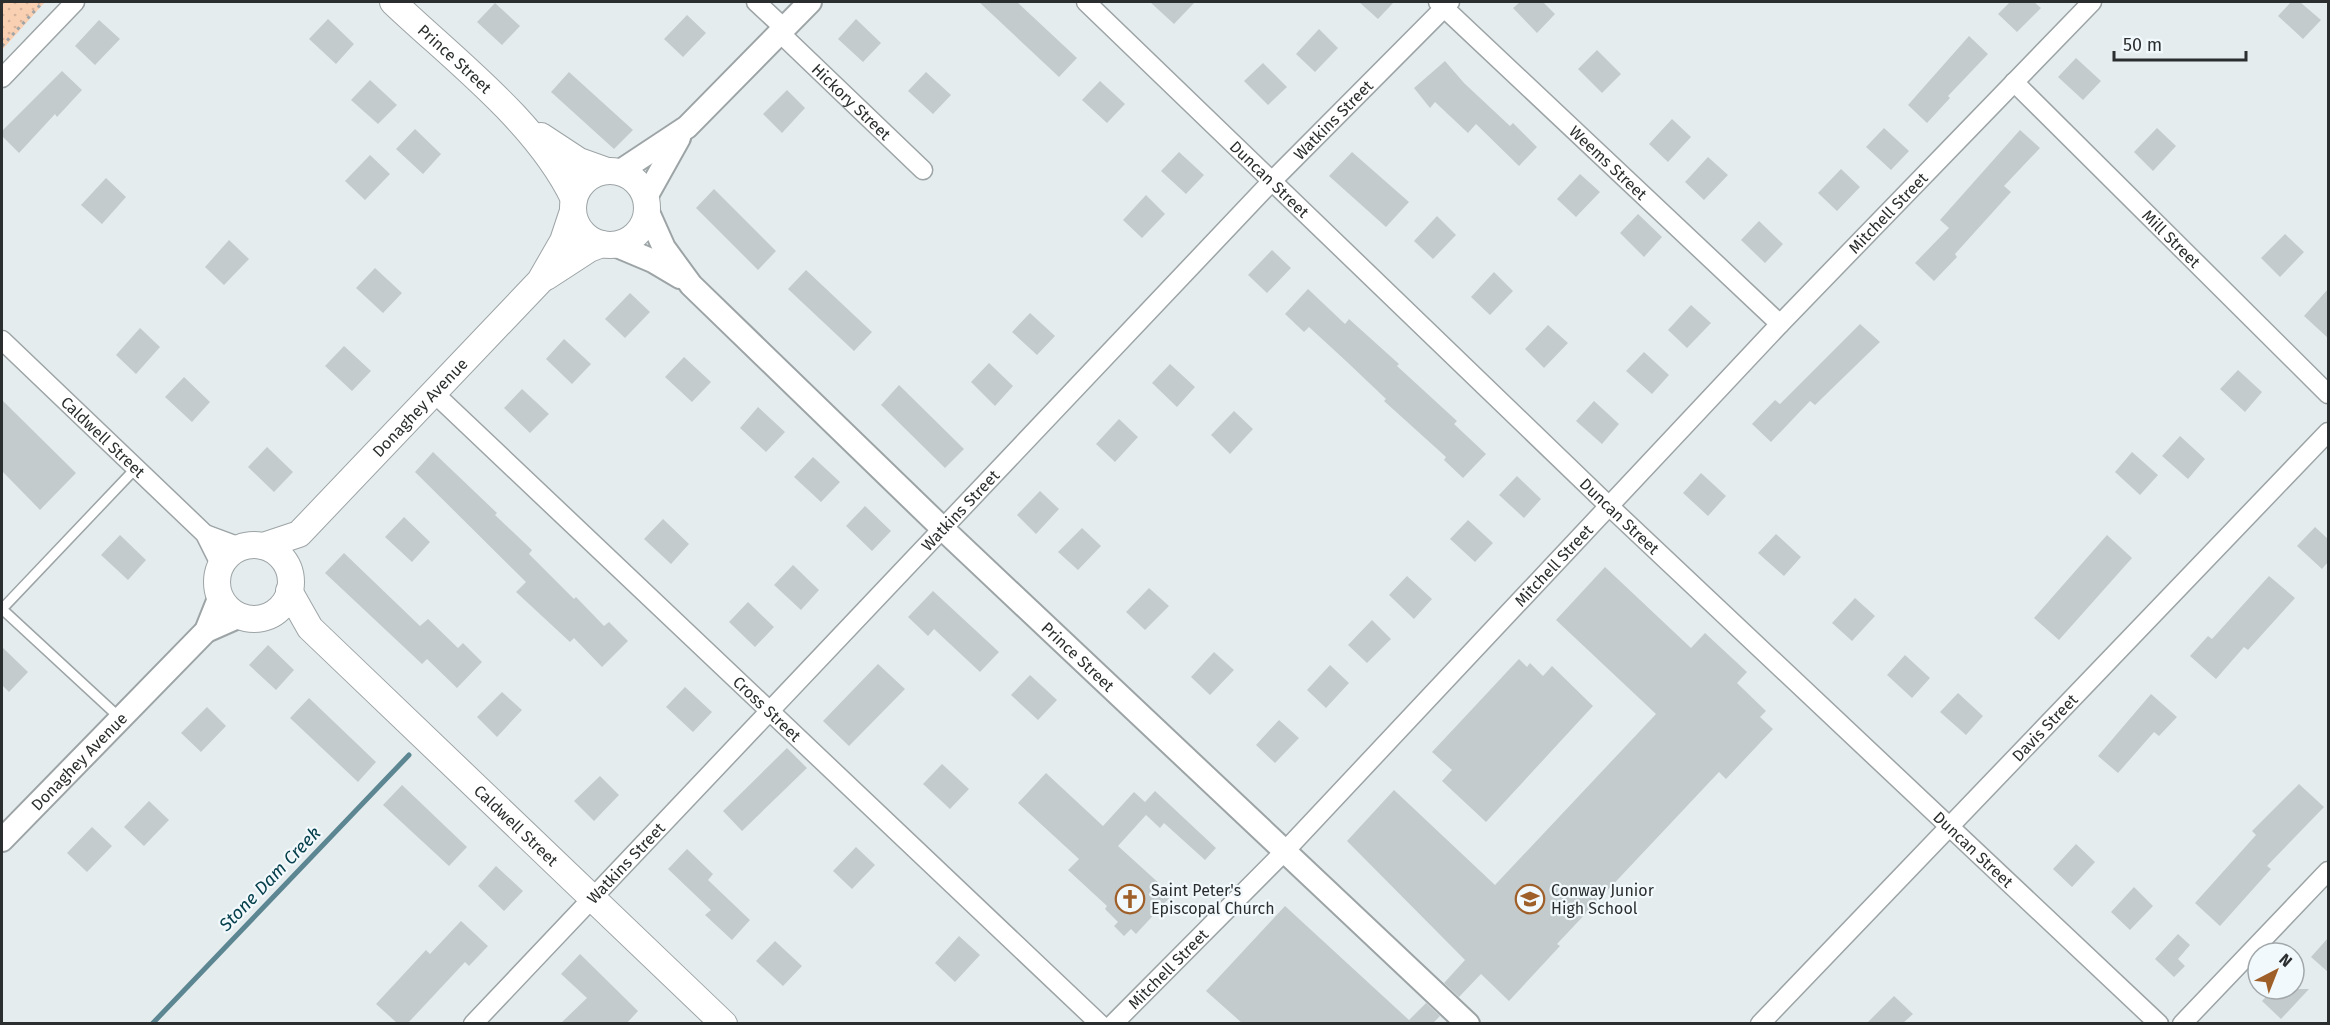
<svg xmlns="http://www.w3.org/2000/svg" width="2330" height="1025" font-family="'Fira Sans',sans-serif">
<defs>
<pattern id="grass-dots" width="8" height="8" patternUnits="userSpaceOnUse" patternTransform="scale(1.5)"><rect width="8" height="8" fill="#fad0b3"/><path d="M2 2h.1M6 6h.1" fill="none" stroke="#d6b39a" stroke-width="1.8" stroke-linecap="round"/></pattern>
</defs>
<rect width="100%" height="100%" fill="#e5ecee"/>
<path fill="url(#grass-dots)" d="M2 2H45L2 50Z"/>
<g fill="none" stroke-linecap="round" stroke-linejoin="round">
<path stroke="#5b8692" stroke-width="5" d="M152 1024 409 755"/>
</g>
<path fill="#c4cbcd" d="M979 2H1017L1077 58 1059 77Z
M1150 2H1195L1174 24Z
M1359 2H1394L1378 19Z
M1520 2H1543L1555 14 1537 33 1513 8Z
M2010 2H2034L2041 8 2017 32 1998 14Z
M2291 2H2300L2321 20 2303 39 2278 16Z
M495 3 520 26 502 45 477 22Z
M687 15 706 33 683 57 664 39Z
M328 19 354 44 336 64 309 39Z
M856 19 881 43 863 62 838 39Z
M99 20 120 39 95 65 75 46Z
M1319 29 1338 48 1315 72 1296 54Z
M1969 36 1988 54 1948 96 1950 98 1927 123 1908 105Z
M1597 50 1621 74 1602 93 1578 69Z
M2076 58 2101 81 2083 100 2058 77Z
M1445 61 1464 83 1510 126 1513 123 1537 147 1519 166 1476 124 1468 133 1435 102 1430 108 1414 88Z
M1263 63 1287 87 1268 105 1244 81Z
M62 71 82 90 57 117 55 114 19 153 2 136V131Z
M569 72 633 130 614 149 551 92Z
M926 72 951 95 933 114 908 91Z
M370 80 397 105 378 124 351 100Z
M1100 81 1125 104 1107 123 1082 100Z
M787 90 805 108 782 133 763 114Z
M1672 119 1691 137 1668 162 1649 144Z
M1884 128 1909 151 1891 170 1866 147Z
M2157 128 2176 146 2153 171 2134 152Z
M415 129 441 154 423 174 396 149Z
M2020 130 2040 148 2004 186 2011 192 1955 254 1957 257 1934 281 1915 263 1949 228 1940 220Z
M1179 152 1204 175 1186 194 1161 171Z
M1352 152 1409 202 1386 227 1329 176Z
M370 155 390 174 365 200 345 181Z
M1708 157 1728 175 1704 200 1685 182Z
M1841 169 1860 187 1837 211 1818 193Z
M1580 174 1600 192 1576 217 1557 199Z
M106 178 126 197 102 224 81 205Z
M714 189 776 251 758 270 696 208Z
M1146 195 1165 214 1142 238 1123 220Z
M1638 214 1662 237 1644 257 1620 233Z
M1437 216 1456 235 1433 259 1414 241Z
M1759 221 1783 244 1765 263 1741 240Z
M2285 234 2304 252 2280 277 2261 258Z
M229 240 249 259 224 285 205 267Z
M1272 250 1291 268 1267 293 1248 275Z
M375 268 402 293 383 313 356 288Z
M806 270 872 332 854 351 788 289Z
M1494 272 1513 291 1490 315 1471 297Z
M1308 289 1345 324 1349 319 1399 364 1397 366 1457 421 1454 424 1486 454 1463 478 1444 460 1446 457 1384 401 1386 399 1346 361 1309 327 1304 332 1285 314Z
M2328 289V338L2304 316Z
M630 293 650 312 625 338 605 319Z
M1691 305 1711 323 1687 348 1668 330Z
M1030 313 1055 336 1037 355 1012 332Z
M1860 324 1880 342 1815 405 1810 401 1771 442 1752 424 1775 400 1780 404Z
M1548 325 1568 343 1544 368 1525 349Z
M140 328 160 347 136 374 116 355Z
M564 339 591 364 572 384 546 359Z
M344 346 371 371 352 391 325 366Z
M1644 352 1669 375 1652 394 1626 371Z
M684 357 711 382 692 402 665 377Z
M989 363 1013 386 995 406 971 382Z
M1170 364 1195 387 1177 407 1152 383Z
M2238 370 2262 392 2245 412 2220 389Z
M184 377 210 402 192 422 165 397Z
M899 385 964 449 945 468 881 405Z
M522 389 549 414 530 433 504 408Z
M2 400 76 473 40 510 2 471Z
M1594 401 1619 424 1602 444 1576 421Z
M758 407 785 432 766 452 740 428Z
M1234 411 1253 429 1230 454 1211 435Z
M1119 419 1138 437 1115 462 1096 444Z
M2180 436 2205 459 2188 479 2162 456Z
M267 447 293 472 274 492 248 467Z
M433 452 497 513 495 515 532 550 529 554 574 599 576 597 604 626 609 622 628 641 602 667 574 638 570 642 516 592 526 582 415 472Z
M2132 452 2158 475 2140 495 2115 472Z
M813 457 840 482 821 502 794 477Z
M1701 473 1726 496 1708 516 1683 493Z
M1517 476 1541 499 1524 518 1499 495Z
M1040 491 1059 509 1036 534 1017 515Z
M865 506 891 531 872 551 846 526Z
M404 517 430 542 412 562 385 537Z
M663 519 689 544 671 564 644 539Z
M1468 520 1493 543 1475 562 1450 539Z
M2315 527 2328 539V562L2322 569 2297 546Z
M1082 528 1101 546 1078 570 1058 552Z
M1776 534 1801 557 1784 576 1758 553Z
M120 535 146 560 128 580 101 555Z
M2107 535 2132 558 2059 640 2034 618Z
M344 553 420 626 428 619 458 648 463 643 482 662 457 688 427 659 422 664 325 573Z
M793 565 819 590 801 610 774 585Z
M1605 567 1691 648 1705 633 1747 672 1737 683 1766 711 1760 717 1773 729 1726 779 1719 772 1557 944 1560 946 1509 1001 1481 974 1459 997 1444 983 1465 960 1347 841 1394 790 1495 885 1656 714 1556 620Z
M1407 576 1432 599 1414 619 1389 595Z
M2269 576 2295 598 2248 650 2244 647 2216 679 2190 656 2208 636 2212 639Z
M1149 588 1169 606 1145 630 1126 612Z
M933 591 999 652 980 672 934 629 928 636 908 617Z
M1855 598 1875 616 1852 641 1832 623Z
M748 602 774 627 755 647 729 622Z
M1372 620 1391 639 1367 663 1348 645Z
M268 645 294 670 276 690 249 665Z
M2 647 28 672 9 692 2 685Z
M1214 652 1234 670 1210 695 1191 677Z
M1905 655 1930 678 1912 698 1887 675Z
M1519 659 1527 667 1530 663 1543 676 1552 666 1593 706 1486 822 1442 781 1452 770 1432 752Z
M878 664 905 689 849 746 823 721Z
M1330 665 1349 683 1326 708 1307 690Z
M1030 675 1057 700 1038 720 1011 695Z
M685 687 712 712 693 732 666 707Z
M502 692 522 710 497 737 477 717Z
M1958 693 1983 716 1966 735 1940 712Z
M2151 694 2177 717 2159 736 2154 732 2118 773 2098 756Z
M309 698 376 762 358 782 290 718Z
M207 707 226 726 201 752 181 733Z
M1279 720 1299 738 1275 763 1256 745Z
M787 748 807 768 742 831 723 811Z
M942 764 969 789 950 809 923 784Z
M1046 773 1103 826 1134 792 1145 802 1155 791 1216 848 1205 860 1164 823 1160 828 1146 815 1118 846 1172 895 1136 934 1131 929 1124 936 1114 926 1118 922 1105 909 1107 906 1068 870 1079 859 1018 803Z
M600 776 619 795 594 821 574 801Z
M2299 784 2324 807 2267 866 2271 869 2220 926 2195 903 2256 835 2252 831Z
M402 785 467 847 449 866 383 805Z
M149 801 169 820 144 846 124 827Z
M92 827 112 846 87 872 67 853Z
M2076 844 2095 862 2072 887 2053 869Z
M856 847 875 865 852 889 833 871Z
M687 849 713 874 708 880 750 920 732 940 705 915 711 910 668 869Z
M496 866 523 891 504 911 478 886Z
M2134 887 2153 906 2130 930 2111 912Z
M1285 906 1409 1020 1426 1003 1440 1016 1433 1023H1242L1206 991Z
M461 921 488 946 469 966 465 962 408 1023H397L376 1004 426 950 430 954Z
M2178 934 2190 945 2178 959 2185 966 2174 977 2155 959Z
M959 936 980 955 955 982 935 963Z
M2328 938V972L2311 957Z
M775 941 802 966 783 986 756 961Z
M580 954 638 1011 627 1023H561L587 998 561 974Z
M2273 989H2309L2281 1019 2262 1001Z
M1894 996 1913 1014 1903 1023H1867Z"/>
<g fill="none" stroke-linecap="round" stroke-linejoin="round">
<g stroke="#9da4a6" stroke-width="12">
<path id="service" d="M120 718 2 609 136 468"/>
</g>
<g stroke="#9da4a6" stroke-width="21">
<g id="minor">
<path d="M756 2 784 28"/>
<path id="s1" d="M1086 2 1609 506 2159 1024"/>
<path id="s2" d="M1438 2 1780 324"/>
<path id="s3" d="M780 33 923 170"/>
<path d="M2 78 75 2"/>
<path id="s4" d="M2014 82 2328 394"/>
<path id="s5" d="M2 340 205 534 221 566"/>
<path id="s6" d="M434 393 1100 1024"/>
<path d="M205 534 240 547"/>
<path id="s7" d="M473 1024 1272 181 1450 2"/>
<path id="s8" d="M1113 1024 1285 851 1780 324 2092 2"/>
<path id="s9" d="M1760 1024 2328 432"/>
<path d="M2182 1024 2328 871"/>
</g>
</g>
<g stroke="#9da4a6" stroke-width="26">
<g id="tertiary">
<path d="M619 172 687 127 810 2"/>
<path d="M646 197 679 138"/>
<path id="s10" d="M647 210 664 248 691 285 944 530 1468 1024"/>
<path d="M615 245 653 261 680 277"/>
<path d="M206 631 240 616"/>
<path id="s11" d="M2 840 206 631 220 596"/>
</g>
</g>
<g stroke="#9da4a6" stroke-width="28">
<g id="secondary">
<path id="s12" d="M393 2C454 60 537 122 574 199"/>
<path d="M541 136 579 161 607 171"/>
<circle cx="610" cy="208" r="37"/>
<path d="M546 277 589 249 602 244"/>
<circle cx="254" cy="582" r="37"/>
<path id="s13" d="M263 546 299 534 540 281 563 241 573 211"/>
<path id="s14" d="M289 591 310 628 724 1024"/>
</g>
</g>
<path stroke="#9fa5a6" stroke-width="3" stroke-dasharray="3 4.5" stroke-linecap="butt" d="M2 46 43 2"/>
<use href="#service" stroke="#fff" stroke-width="9"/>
<use href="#minor" stroke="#fff" stroke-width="18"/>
<use href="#tertiary" stroke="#fff" stroke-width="22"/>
<use href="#secondary" stroke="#fff" stroke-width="26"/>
</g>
<defs>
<g id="church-ring" transform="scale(1.5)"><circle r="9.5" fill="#f2f9fc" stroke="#9f5f29" stroke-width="1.5"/><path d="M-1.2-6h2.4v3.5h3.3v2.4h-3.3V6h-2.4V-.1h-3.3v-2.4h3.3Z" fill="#9f5f29"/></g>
<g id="school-ring" transform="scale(1.5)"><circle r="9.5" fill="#f2f9fc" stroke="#9f5f29" stroke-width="1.5"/><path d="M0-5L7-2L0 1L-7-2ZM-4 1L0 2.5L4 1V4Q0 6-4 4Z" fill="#9f5f29"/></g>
</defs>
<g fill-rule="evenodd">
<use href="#church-ring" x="1130" y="899"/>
<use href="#school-ring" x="1530" y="899"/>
</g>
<g text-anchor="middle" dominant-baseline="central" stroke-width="4.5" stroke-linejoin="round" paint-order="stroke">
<g font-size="16" fill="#2b2e2e" stroke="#f2f9fc">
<text stroke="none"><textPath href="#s12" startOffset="84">Prince Street</textPath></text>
<text stroke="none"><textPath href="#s3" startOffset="99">Hickory Street</textPath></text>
<text stroke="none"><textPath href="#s7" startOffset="1248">Watkins Street</textPath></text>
<text stroke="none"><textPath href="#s2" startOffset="234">Weems Street</textPath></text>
<text stroke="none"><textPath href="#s1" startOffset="255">Duncan Street</textPath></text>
<text stroke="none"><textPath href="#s8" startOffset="1122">Mitchell Street</textPath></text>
<text stroke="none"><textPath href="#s4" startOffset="222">Mill Street</textPath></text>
<text stroke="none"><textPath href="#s13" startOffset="213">Donaghey Avenue</textPath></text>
<text stroke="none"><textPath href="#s5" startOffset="140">Caldwell Street</textPath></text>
<text stroke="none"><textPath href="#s7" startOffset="708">Watkins Street</textPath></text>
<text stroke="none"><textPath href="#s1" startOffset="741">Duncan Street</textPath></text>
<text stroke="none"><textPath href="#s8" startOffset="636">Mitchell Street</textPath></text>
<text stroke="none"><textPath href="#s10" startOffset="624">Prince Street</textPath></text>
<text stroke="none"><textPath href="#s6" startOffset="459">Cross Street</textPath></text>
<text stroke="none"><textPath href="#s9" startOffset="411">Davis Street</textPath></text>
<text stroke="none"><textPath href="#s11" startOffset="110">Donaghey Avenue</textPath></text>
<text stroke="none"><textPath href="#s14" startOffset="328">Caldwell Street</textPath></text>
<text stroke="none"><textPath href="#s1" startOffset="1227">Duncan Street</textPath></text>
<text stroke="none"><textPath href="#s7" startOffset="222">Watkins Street</textPath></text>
<text stroke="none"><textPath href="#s8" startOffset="78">Mitchell Street</textPath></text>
</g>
<g font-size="16" fill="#2b2e2e" stroke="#f2f9fc" text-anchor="start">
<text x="1151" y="890">Saint Peter's<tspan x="1151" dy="18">Episcopal Church</tspan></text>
<text x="1551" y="890">Conway Junior<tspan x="1551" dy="18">High School</tspan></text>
</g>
<g font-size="18" font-style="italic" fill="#05404c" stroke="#f2f9fc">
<text transform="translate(270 879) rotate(-46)">Stone Dam Creek</text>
</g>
</g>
<rect width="2330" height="1025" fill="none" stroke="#2b2e2e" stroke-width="6"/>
<g transform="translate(2276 971) rotate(42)"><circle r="28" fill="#f2f9fc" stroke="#a2a8aa" stroke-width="1.5"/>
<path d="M0-4.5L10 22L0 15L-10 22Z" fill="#9f5f29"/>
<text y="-9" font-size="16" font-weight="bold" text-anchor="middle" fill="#2b2e2e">N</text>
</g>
<path d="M2114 51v9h132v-9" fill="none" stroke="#2b2e2e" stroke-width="3"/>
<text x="2123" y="51" font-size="18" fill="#2b2e2e" stroke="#f2f9fc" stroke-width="4.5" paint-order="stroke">50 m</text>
</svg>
